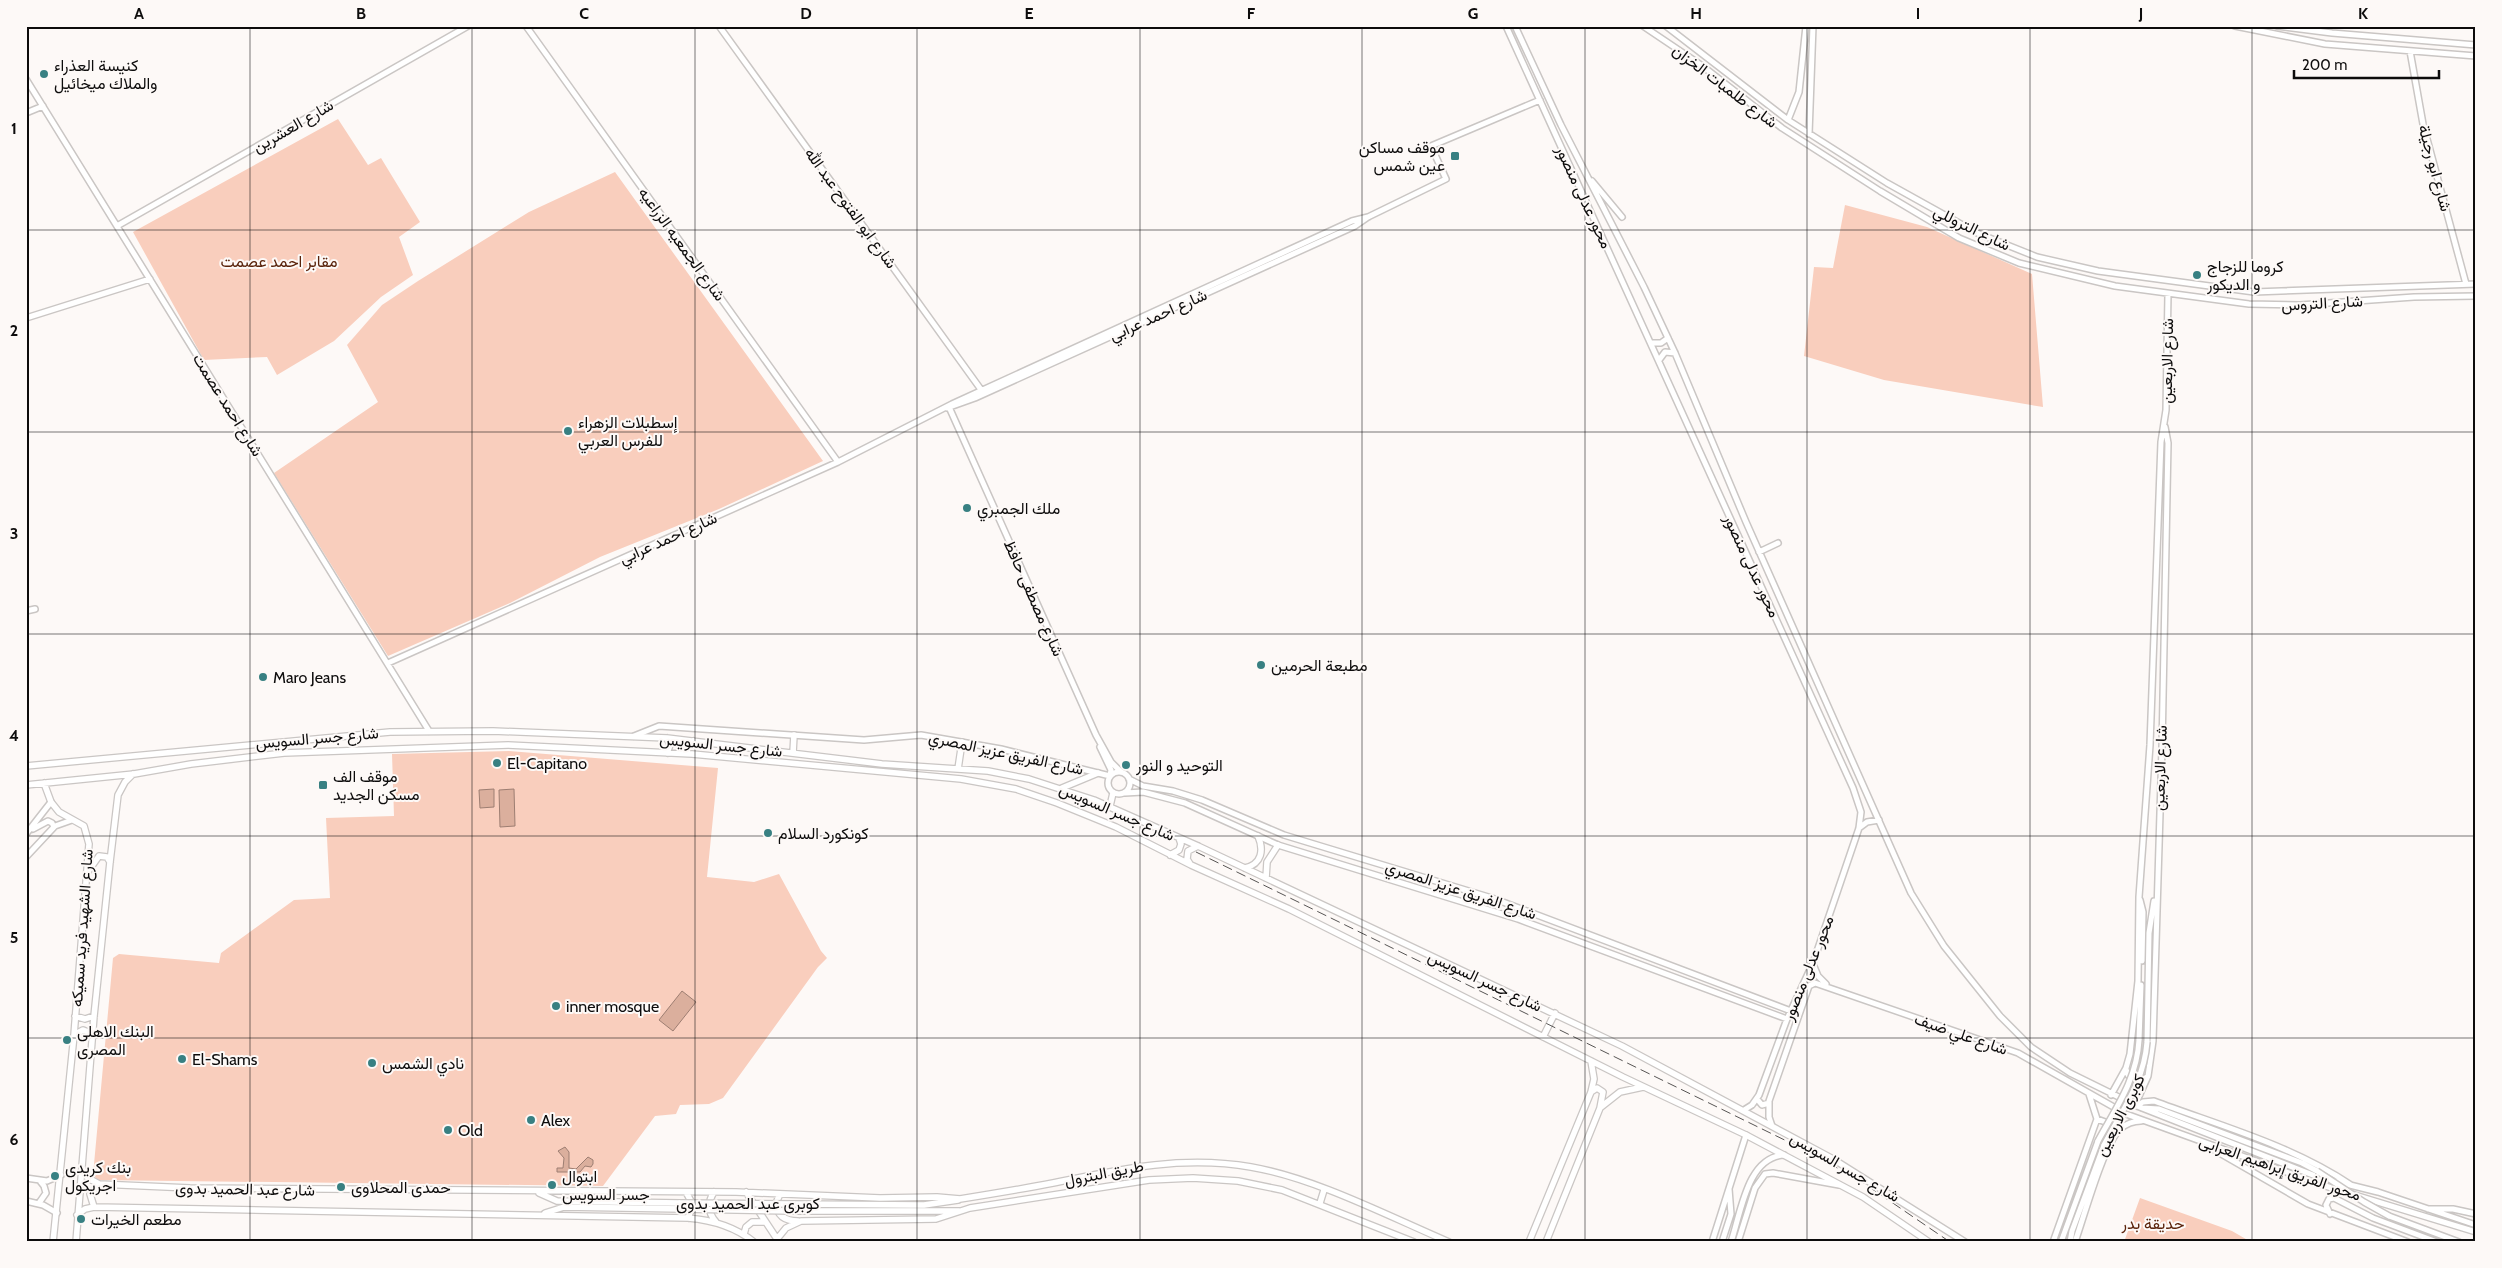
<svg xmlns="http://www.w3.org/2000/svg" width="2502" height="1268" font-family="Cabin,Vazirmatn,sans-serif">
<rect width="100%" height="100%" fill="#fdf9f7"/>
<path fill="#f9cebd" d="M338 119 368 165 381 158 420 222 399 237 413 275 381 297 334 341 277 375 267 357 204 360 133 232Z
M615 172 823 461 719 509 600 557 510 603 388 656 274 473 378 402 347 345 382 305 418 281 529 212Z
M1845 205 1927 227 2032 274 2043 407 1884 380 1804 356 1814 267 1833 268Z
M509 751 718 768 707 877 754 882 779 874 821 951 827 958 818 967 723 1098 709 1104 680 1105 676 1114 655 1116 603 1186 98 1180 93 1175 113 958 119 954 219 963 221 953 294 900 330 898 326 818 394 816 392 754Z
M2140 1198 2232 1231 2251 1242H2124Z"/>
<path fill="#dbaf9d" stroke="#9d7e72" d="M494 789V807L480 808 479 790Z
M514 789 515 826 500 827 499 790Z
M682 991 696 1002 673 1031 659 1020Z
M565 1147 569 1152V1168L576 1169 588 1157 593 1160V1164L591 1167 585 1166 580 1172H557V1168H563L564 1158 558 1151Z"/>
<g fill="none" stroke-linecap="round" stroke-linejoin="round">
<g stroke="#cac6c4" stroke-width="8">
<path id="secondary" d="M526 26 838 462
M719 26 982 391
M1506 26 1853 788 1861 812 1859 828 1813 963 1787 1019 1759 1095 1752 1105 1744 1110
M1515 26 1561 125 1644 287 1675 353 1746 522 1911 893 1944 946 2000 1016 2031 1047 2070 1073 2137 1106 2318 1177 2378 1192 2476 1225
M1643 26 1701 65 1782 128 1880 191 1959 238 2019 263 2115 286 2249 304 2300 305 2414 297 2476 296
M1666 26 1788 120 1887 183 1977 233 2037 257 2098 271 2254 292 2476 284
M2235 26 2325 44 2476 56
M2277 26 2332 33 2476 45
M2410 51 2423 124 2466 284
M26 79 429 731
M26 113 43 106
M1788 120 1799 92 1806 26
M1809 134 1813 26
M1592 181 1622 217
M117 226 468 26
M26 318 150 279
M1651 343H1661L1668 338
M1659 360 1665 352 1675 353
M949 407 1096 735 1111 762 1121 772
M947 408 975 398 1355 226 1368 217 1446 179 1431 146 1540 100
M1759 552 1778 543
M26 611 35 609
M388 663 838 462 952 404 1352 221 1368 217
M634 736 659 726 864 740 921 735 1001 749 1110 776
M1100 747 1111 770 1110 775
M1108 783a11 11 0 1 1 22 0a11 11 0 1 1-22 0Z
M1129 779 1143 786 1173 791 1202 800 1284 835 1495 899 1791 1011
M1125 793 1143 792 1185 803 1278 845 1518 919 1787 1019
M1859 828 1867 822 1879 820
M33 829 48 821 52 823 54 827
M26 834 51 802
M26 857 55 826 72 820
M2140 900 2143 912 2142 961
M1813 964 1818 976 1826 984
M2139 1040 2141 985
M2147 1042 2149 933 2154 901
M2126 1069C2128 1080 2138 1084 2147 1077
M2111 1095 2126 1068 2130 1054 2138 981 2139 897 2150 745 2161 442 2166 410 2168 294
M1757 1099 1762 1105 1769 1103
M2135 1105 2148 1076 2153 1041 2162 748 2168 443 2165 427
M2137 1106 2143 1102 2154 1101C2221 1126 2291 1145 2351 1185
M2142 1108 2159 1109 2302 1163 2317 1171
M2097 1119 2108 1123 2116 1129
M1772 1126 1769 1117V1101L1809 986 1815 983 2018 1053 2126 1114 2322 1185 2476 1232
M2204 1144 2308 1204 2408 1242
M26 1178 47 1181 61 1175
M26 1201 43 1205 57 1213
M39 1203 46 1193 44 1186 40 1181
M2428 1209H2453L2476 1214
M2330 1214 2326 1205 2329 1199 2334 1198 2373 1218 2437 1242
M2389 1216 2459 1242
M1712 1242 1746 1135
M1722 1242 1731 1214 1729 1189
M1731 1242C1741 1213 1747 1157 1784 1155
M1738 1242 1755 1188 1765 1174 1773 1173 1839 1185
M2053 1242 2097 1119 2089 1094
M2061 1242 2098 1141
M2070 1242 2072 1231 2104 1145
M2075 1242C2084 1217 2103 1146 2120 1129 2126 1124 2133 1121 2141 1121"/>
</g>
<g stroke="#cac6c4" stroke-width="8">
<path id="primary" d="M667 753 670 745 667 738
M688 753 683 747 693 741
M793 753 794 735
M26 766 390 732 493 731 667 738 882 764 988 771 1029 779 1094 800 1198 846 1622 1046 1833 1159 1965 1242
M958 769 962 742
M44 783 51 802 59 812 84 826 89 844 74 1035 53 1242
M26 785 134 774 191 764 284 753 508 745 692 754 961 779 1016 789 1057 803 1116 827 1191 865 1289 909 1623 1077 1746 1135 1863 1197 1929 1242
M1062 788 1098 773
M1110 806 1113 793
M1170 855 1179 850 1181 844 1179 838
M1190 864 1187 859 1188 851 1198 846
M1245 868C1262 864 1264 850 1258 836
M87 873 99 856 107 857 110 862
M1266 878 1267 862 1278 845
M75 1016 85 1019 94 1016
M74 1035 83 1030 93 1034
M1543 1037 1555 1013
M1601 1107 1620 1092 1643 1087
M82 1168 88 1178 99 1184 190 1188 736 1192 880 1198 937 1197 960 1199C991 1194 1022 1189 1053 1183 1120 1169 1183 1155 1251 1167 1315 1178 1388 1216 1449 1242
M686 1192 693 1205 688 1218
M714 1192C707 1203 708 1213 716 1222
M746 1192 779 1242
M539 1193 557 1201 680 1203
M780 1194 776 1203C777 1216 785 1221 798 1221
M1320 1203 1324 1190
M793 1204 924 1205 958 1200
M94 1207 90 1194 99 1184
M792 1211H959
M545 1213 564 1207 682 1209
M77 1215 85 1209 94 1207 688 1218C712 1220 734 1226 754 1242
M744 1234 746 1227 752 1222H765
M777 1239 786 1228 801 1221 936 1219 970 1208 1149 1180 1193 1178 1238 1181 1282 1190 1414 1242
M76 1242 94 1016 110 862 118 795 125 782 133 774
M1529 1242 1591 1092 1594 1079 1591 1061
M1546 1242 1600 1108 1603 1092 1597 1088 1591 1092"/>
</g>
<use href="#secondary" stroke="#fff" stroke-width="5"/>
<use href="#primary" stroke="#fff" stroke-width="5.5"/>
<path stroke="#575554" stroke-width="1" stroke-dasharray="10 5" stroke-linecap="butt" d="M1196 852 1803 1149 1859 1180 1950 1242"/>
<g stroke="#cac6c4" stroke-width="8" stroke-linecap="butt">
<path id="secondary-bridge" d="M2098 1141C2116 1108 2137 1079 2139 1040
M2104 1145C2122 1110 2144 1082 2147 1042
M2317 1171 2364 1202 2389 1216"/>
</g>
<g stroke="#cac6c4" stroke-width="8" stroke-linecap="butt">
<path id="primary-bridge" d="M680 1203 793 1204
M682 1209 792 1211"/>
</g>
<use href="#secondary-bridge" stroke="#fff" stroke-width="5"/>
<use href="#primary-bridge" stroke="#fff" stroke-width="5.5"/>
</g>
<path fill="none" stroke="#0d0c0c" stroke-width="1" stroke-opacity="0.55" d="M250 26V1242M472 26V1242M695 26V1242M917 26V1242M1140 26V1242M1362 26V1242M1585 26V1242M1807 26V1242M2030 26V1242M2252 26V1242M26 230H2476M26 432H2476M26 634H2476M26 836H2476M26 1038H2476"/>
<g fill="#388082" stroke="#fdf9f7" stroke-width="2">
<circle cx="44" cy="74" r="5"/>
<rect x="1450" y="151" width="10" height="10" rx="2.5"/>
<circle cx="2197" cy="275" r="5"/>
<circle cx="568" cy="431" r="5"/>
<circle cx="967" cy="508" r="5"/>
<circle cx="1261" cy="665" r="5"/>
<circle cx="263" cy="677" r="5"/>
<circle cx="497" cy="763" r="5"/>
<circle cx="1126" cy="765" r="5"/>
<rect x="318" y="780" width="10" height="10" rx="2.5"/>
<circle cx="768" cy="833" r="5"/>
<circle cx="556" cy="1006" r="5"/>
<circle cx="67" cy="1040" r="5"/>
<circle cx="182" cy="1059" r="5"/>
<circle cx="372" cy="1063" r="5"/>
<circle cx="531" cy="1120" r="5"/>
<circle cx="448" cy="1130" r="5"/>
<circle cx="55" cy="1176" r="5"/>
<circle cx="552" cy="1185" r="5"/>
<circle cx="341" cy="1187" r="5"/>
<circle cx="81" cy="1219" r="5"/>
</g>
<g text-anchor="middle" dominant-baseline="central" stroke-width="4" stroke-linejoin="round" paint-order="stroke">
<g font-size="16" fill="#0d0c0c" stroke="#fdf9f7" text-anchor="start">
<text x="54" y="65">كنيسة العذراء<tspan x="54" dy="18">والملاك ميخائيل</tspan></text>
<text x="1445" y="147" text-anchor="end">موقف مساكن<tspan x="1445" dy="18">عين شمس</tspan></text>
<text x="2207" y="266">كروما للزجاج<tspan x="2207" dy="18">و الديكور</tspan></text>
<text x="578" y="422">إسطبلات الزهراء<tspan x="578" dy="18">للفرس العربي</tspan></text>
<text x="977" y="508">ملك الجمبري</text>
<text x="1271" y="665">مطبعة الحرمين</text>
<text x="273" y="677">Maro Jeans</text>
<text x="507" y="763">El-Capitano</text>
<text x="1136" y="765">التوحيد و النور</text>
<text x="333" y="776">موقف الف<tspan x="333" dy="18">مسكن الجديد</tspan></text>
<text x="778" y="833">كونكورد السلام</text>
<text x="566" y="1006">inner mosque</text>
<text x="77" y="1031">البنك الاهلى<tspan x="77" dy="18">المصرى</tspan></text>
<text x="192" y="1059">El-Shams</text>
<text x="382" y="1063">نادي الشمس</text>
<text x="541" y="1120">Alex</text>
<text x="458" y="1130">Old</text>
<text x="65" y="1167">بنك كريدى<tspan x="65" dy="18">اجريكول</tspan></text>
<text x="562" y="1176">ابتوال<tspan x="562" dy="18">جسر السويس</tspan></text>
<text x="351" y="1187">حمدى المحلاوى</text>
<text x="91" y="1219">مطعم الخيرات</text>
</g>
<g font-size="16" fill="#0d0c0c" stroke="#fdf9f7">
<text transform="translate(1725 86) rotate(37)">شارع طلمبات الخزان</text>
<text transform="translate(293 126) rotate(-30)">شارع العشرين</text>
<text transform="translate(2435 168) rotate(75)">شارع ابو رجيلة</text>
<text transform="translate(1584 197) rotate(65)">محور عدلى منصور</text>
<text transform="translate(851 208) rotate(54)">شارع ابو الفتوح عبد الله</text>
<text transform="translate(1972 228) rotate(26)">شارع التروللي</text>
<text transform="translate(682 244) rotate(54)">شارع الجمعيه الزراعيه</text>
<text transform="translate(2322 303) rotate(-3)">شارع التروس</text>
<text transform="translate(1158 315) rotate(-24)">شارع احمد عرابي</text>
<text transform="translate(2167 361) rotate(-89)">شارع الاربعين</text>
<text transform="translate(228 405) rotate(58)">شارع احمد عصمت</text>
<text transform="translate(668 538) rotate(-24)">شارع احمد عرابي</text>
<text transform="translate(1752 566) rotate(65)">محور عدلى منصور</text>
<text transform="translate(1034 598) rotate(66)">شارع مصطفى حافظ</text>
<text transform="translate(317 738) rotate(-5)">شارع جسر السويس</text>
<text transform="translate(721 745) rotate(6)">شارع جسر السويس</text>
<text transform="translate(1006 753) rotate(12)">شارع الفريق عزيز المصري</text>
<text transform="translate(2160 768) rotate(-88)">شارع الاربعين</text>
<text transform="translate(1117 812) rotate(23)">شارع جسر السويس</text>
<text transform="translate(1461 890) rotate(18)">شارع الفريق عزيز المصري</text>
<text transform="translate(82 928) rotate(-86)">شارع الشهيد فريد سميكه</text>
<text transform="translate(1808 968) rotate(-68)">محور عدلى منصور</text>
<text transform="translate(1485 981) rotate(25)">شارع جسر السويس</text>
<text transform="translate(1961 1034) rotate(19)">شارع علي ضيف</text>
<text transform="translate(2120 1115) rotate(-63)">كوبرى الاربعين</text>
<text transform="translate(1845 1167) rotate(30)">شارع جسر السويس</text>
<text transform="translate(2280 1168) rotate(19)">محور الفريق إبراهيم العرابى</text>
<text transform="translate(1104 1173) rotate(-11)">طريق البترول</text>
<text transform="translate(245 1189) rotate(1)">شارع عبد الحميد بدوى</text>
<text x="748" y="1203">كوبرى عبد الحميد بدوى</text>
</g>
<g font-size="16" fill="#5a230b" stroke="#fdf9f7">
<text x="279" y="261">مقابر احمد عصمت</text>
<text x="2153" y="1223">حديقة بدر</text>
</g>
</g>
<rect width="2502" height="1268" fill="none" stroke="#fdf9f7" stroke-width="55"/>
<path d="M2294 70v8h145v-8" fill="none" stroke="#0d0c0c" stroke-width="2.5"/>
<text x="2302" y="70" font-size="15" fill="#0d0c0c" stroke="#fdf9f7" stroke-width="4" paint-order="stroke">200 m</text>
<rect x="28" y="28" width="2446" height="1212" fill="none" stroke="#0d0c0c" stroke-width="2"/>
<g font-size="16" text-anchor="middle" font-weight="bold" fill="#0d0c0c">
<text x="139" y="19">A</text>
<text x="361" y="19">B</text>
<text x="584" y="19">C</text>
<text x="806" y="19">D</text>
<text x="1029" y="19">E</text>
<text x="1251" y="19">F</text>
<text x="1473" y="19">G</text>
<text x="1696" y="19">H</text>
<text x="1918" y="19">I</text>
<text x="2141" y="19">J</text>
<text x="2363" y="19">K</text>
<text x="14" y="134">1</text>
<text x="14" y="336">2</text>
<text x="14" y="539">3</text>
<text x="14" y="741">4</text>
<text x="14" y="943">5</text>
<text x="14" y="1145">6</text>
</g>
</svg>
